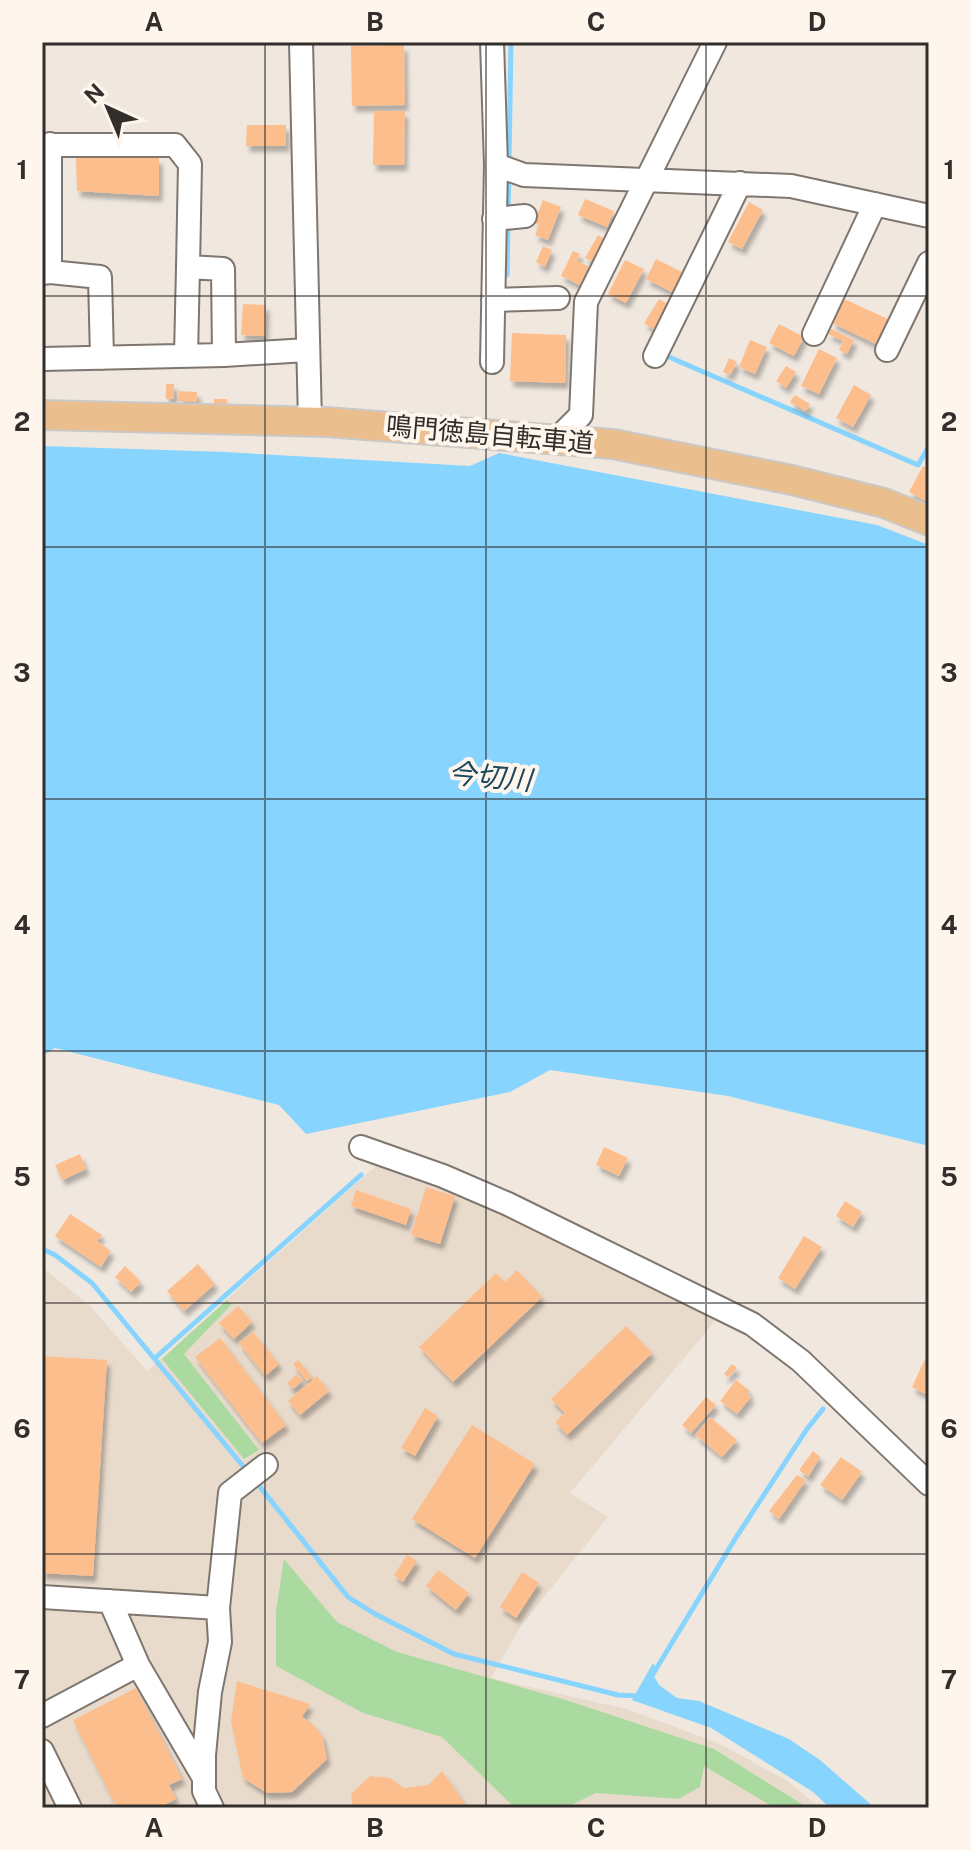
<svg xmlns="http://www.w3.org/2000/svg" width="971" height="1850" font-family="'Public Sans','Noto Sans JP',sans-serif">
<defs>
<filter id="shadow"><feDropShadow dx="3.5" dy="6" stdDeviation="2" flood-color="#0004"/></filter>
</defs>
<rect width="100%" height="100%" fill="#f0e8df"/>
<path fill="#e9dbcc" d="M379 1163 510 1211 717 1319 570 1493 608 1517 521 1626 491 1678 627 1709 718 1743 786 1780 821 1808H42V1267L90 1306 147 1371Z"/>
<path fill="#abdaa0" d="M227 1300 231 1305 184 1354 259 1450 244 1459 162 1359Z
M284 1559 337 1622 397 1652 566 1700 714 1749 808 1808H775L704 1766 700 1787 678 1799 596 1793 565 1808H515L442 1737 363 1713 276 1666V1611Z"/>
<path fill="#87d4fe" d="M42 446 225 452 470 466 499 453 877 525 929 545V1146L728 1096 550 1070 510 1092 306 1134 279 1105 55 1048 42 1056Z
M653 1663 657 1670 654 1676 659 1685 677 1698 699 1701 789 1739 820 1760 875 1808H830L813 1792 711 1728 632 1700Z"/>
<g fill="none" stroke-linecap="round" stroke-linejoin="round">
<path stroke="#87d4fe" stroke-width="5" d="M509 162 511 42
M508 210 509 176
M507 275 508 224
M669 357 918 465 929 446
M42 1249 55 1255 92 1283 247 1471
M155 1358 361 1175
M256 1482 348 1597 375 1614 454 1654 618 1695 639 1696
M653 1674 735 1539 807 1429 823 1409"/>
</g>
<path fill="#fdbe8e" filter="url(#shadow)" d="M404 45 405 105 352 106 351 46Z
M374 111H405L404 165H373Z
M247 125H286V146H246Z
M76 158H159V196L77 191Z
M585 199 614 211 607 227 578 215Z
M543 200 561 207 548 240 535 235 539 225 534 223Z
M749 202 763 210 742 249 728 242Z
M598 235 609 242 597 264 585 258Z
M543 246 552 250 545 267 536 262Z
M573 251 580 254 577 261 590 267 582 286 561 276Z
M656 259 684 273 674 293 646 279Z
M625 260 644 269 626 303 608 294Z
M659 299 671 306 656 331 644 323Z
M844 299 888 319 876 344 832 323Z
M243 304 266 305 265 336 241 335Z
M779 324 804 337 794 356 769 343Z
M831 329 854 340 847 354 839 350 843 341 828 334Z
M512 333 566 335 565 383 510 381Z
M750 340 767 347 755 374 739 367Z
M819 349 837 358 819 394 801 386Z
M729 358 737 362 730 375 723 372Z
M786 366 796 372 786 388 776 381Z
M166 384H174V399H166Z
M854 385 871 395 853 427 836 418Z
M179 391 197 392V402L178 401Z
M795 395 810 404 806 411 790 402Z
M214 399H227V405L214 404Z
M923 466 929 469V494L925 501 909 492Z
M604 1147 628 1158 619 1176 596 1165Z
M80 1154 86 1169 62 1180 55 1165Z
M426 1187 455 1196 440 1244 411 1235Z
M356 1190 411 1209 406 1225 351 1206Z
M845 1201 862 1212 853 1227 836 1216Z
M70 1214 102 1235 97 1241 111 1251 101 1267 55 1236Z
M804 1236 822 1247 795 1289 778 1278Z
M198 1264 215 1284 184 1311 167 1291Z
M125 1266 141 1282 131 1292 115 1277Z
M517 1270 542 1297 453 1382 419 1347 496 1273 505 1282Z
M238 1306 252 1322 234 1339 219 1323Z
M626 1326 652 1353 567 1435 555 1422 565 1413 551 1399Z
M253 1332 279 1364 265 1376 239 1343Z
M220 1338 286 1425 262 1443 195 1357Z
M42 1356 107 1360 93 1576 42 1573Z
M925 1359 929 1361V1387L925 1394 912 1387Z
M298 1360 312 1377 307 1381 293 1364Z
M732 1364 737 1368 728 1377 724 1374Z
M297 1374 303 1380 293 1389 287 1383Z
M317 1376 329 1391 300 1415 288 1401Z
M736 1380 750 1391 747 1394 751 1397 737 1414 720 1401Z
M706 1397 716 1405 691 1433 682 1425Z
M425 1408 438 1416 415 1456 401 1448Z
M710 1417 737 1440 722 1457 695 1435Z
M472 1425 535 1464 475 1558 412 1519Z
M813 1451 820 1457 808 1477 799 1470Z
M841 1457 862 1472 842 1500 820 1485Z
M797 1475 806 1480 779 1519 769 1511Z
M407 1555 417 1561 403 1582 394 1575Z
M438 1570 469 1593 456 1610 426 1586Z
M522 1572 539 1583 516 1618 500 1607Z
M237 1681 310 1704 302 1717 314 1725 322 1736 327 1759 292 1792 267 1793 243 1778 231 1721Z
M136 1688 182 1779 169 1785 176 1799 158 1808H117L73 1720Z
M442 1771 468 1808H353L351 1794 370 1776 390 1778 404 1788 428 1785Z"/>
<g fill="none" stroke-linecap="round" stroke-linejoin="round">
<g stroke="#7e766f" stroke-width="26">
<path id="minor" d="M301 42 310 422
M42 145H175L190 164 188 267 223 269 224 355
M496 165 524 175 791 186 929 216
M494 219 525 216
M50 272 100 277 102 358
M42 273 50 272V144
M493 300 558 298
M814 334 875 204
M887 350 929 263
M186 356 188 267
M655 356 740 183
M42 359 224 355 307 350
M492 362 496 165 492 42
M557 439 581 415 586 302 715 42
M361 1147 443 1176 508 1204 752 1324 801 1361 929 1484
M42 1597 218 1608
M138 1665 204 1778
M42 1716 138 1665 110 1601
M42 1751 70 1808
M212 1808 204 1791V1755L210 1692 220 1642 218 1608 230 1493 266 1465"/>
</g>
<g stroke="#cac9c8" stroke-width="32">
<path id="major" d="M42 415 326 422 613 444 792 480 884 503 929 521"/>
</g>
<use href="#minor" stroke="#fff" stroke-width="22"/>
<use href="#major" stroke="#ebbe8e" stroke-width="28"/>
</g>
<path fill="none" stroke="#322e2b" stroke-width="2" stroke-opacity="0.55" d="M265 42V1808M486 42V1808M706 42V1808M42 296H929M42 547H929M42 799H929M42 1051H929M42 1303H929M42 1554H929"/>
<g text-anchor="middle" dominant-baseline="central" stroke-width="8" stroke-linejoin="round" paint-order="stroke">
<g font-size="26" fill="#322e2b" stroke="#fef5ec">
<text transform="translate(490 434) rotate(5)">鳴門徳島自転車道</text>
</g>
<g font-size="28" font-style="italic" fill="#1c485d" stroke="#fef5ec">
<text transform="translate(490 776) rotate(5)">今切川</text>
</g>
</g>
<rect width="971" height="1850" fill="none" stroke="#fef5ec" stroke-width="88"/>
<g transform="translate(108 108) rotate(316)" stroke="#fef5ec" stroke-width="6" paint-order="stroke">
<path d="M0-6L14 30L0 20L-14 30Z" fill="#322e2b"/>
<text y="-12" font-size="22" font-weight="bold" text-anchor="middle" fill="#322e2b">N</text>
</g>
<rect x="44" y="44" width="883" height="1762" fill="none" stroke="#322e2b" stroke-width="3"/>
<g font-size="26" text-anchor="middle" font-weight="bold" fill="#322e2b">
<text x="154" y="31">A</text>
<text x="375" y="31">B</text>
<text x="596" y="31">C</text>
<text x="817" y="31">D</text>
<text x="22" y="179">1</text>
<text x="949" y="179">1</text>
<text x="22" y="431">2</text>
<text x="949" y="431">2</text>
<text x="22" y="682">3</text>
<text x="949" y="682">3</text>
<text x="22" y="934">4</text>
<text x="949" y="934">4</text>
<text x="22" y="1186">5</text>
<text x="949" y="1186">5</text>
<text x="22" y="1438">6</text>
<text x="949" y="1438">6</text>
<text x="22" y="1689">7</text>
<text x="949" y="1689">7</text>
<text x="154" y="1837">A</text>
<text x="375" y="1837">B</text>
<text x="596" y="1837">C</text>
<text x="817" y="1837">D</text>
</g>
</svg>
